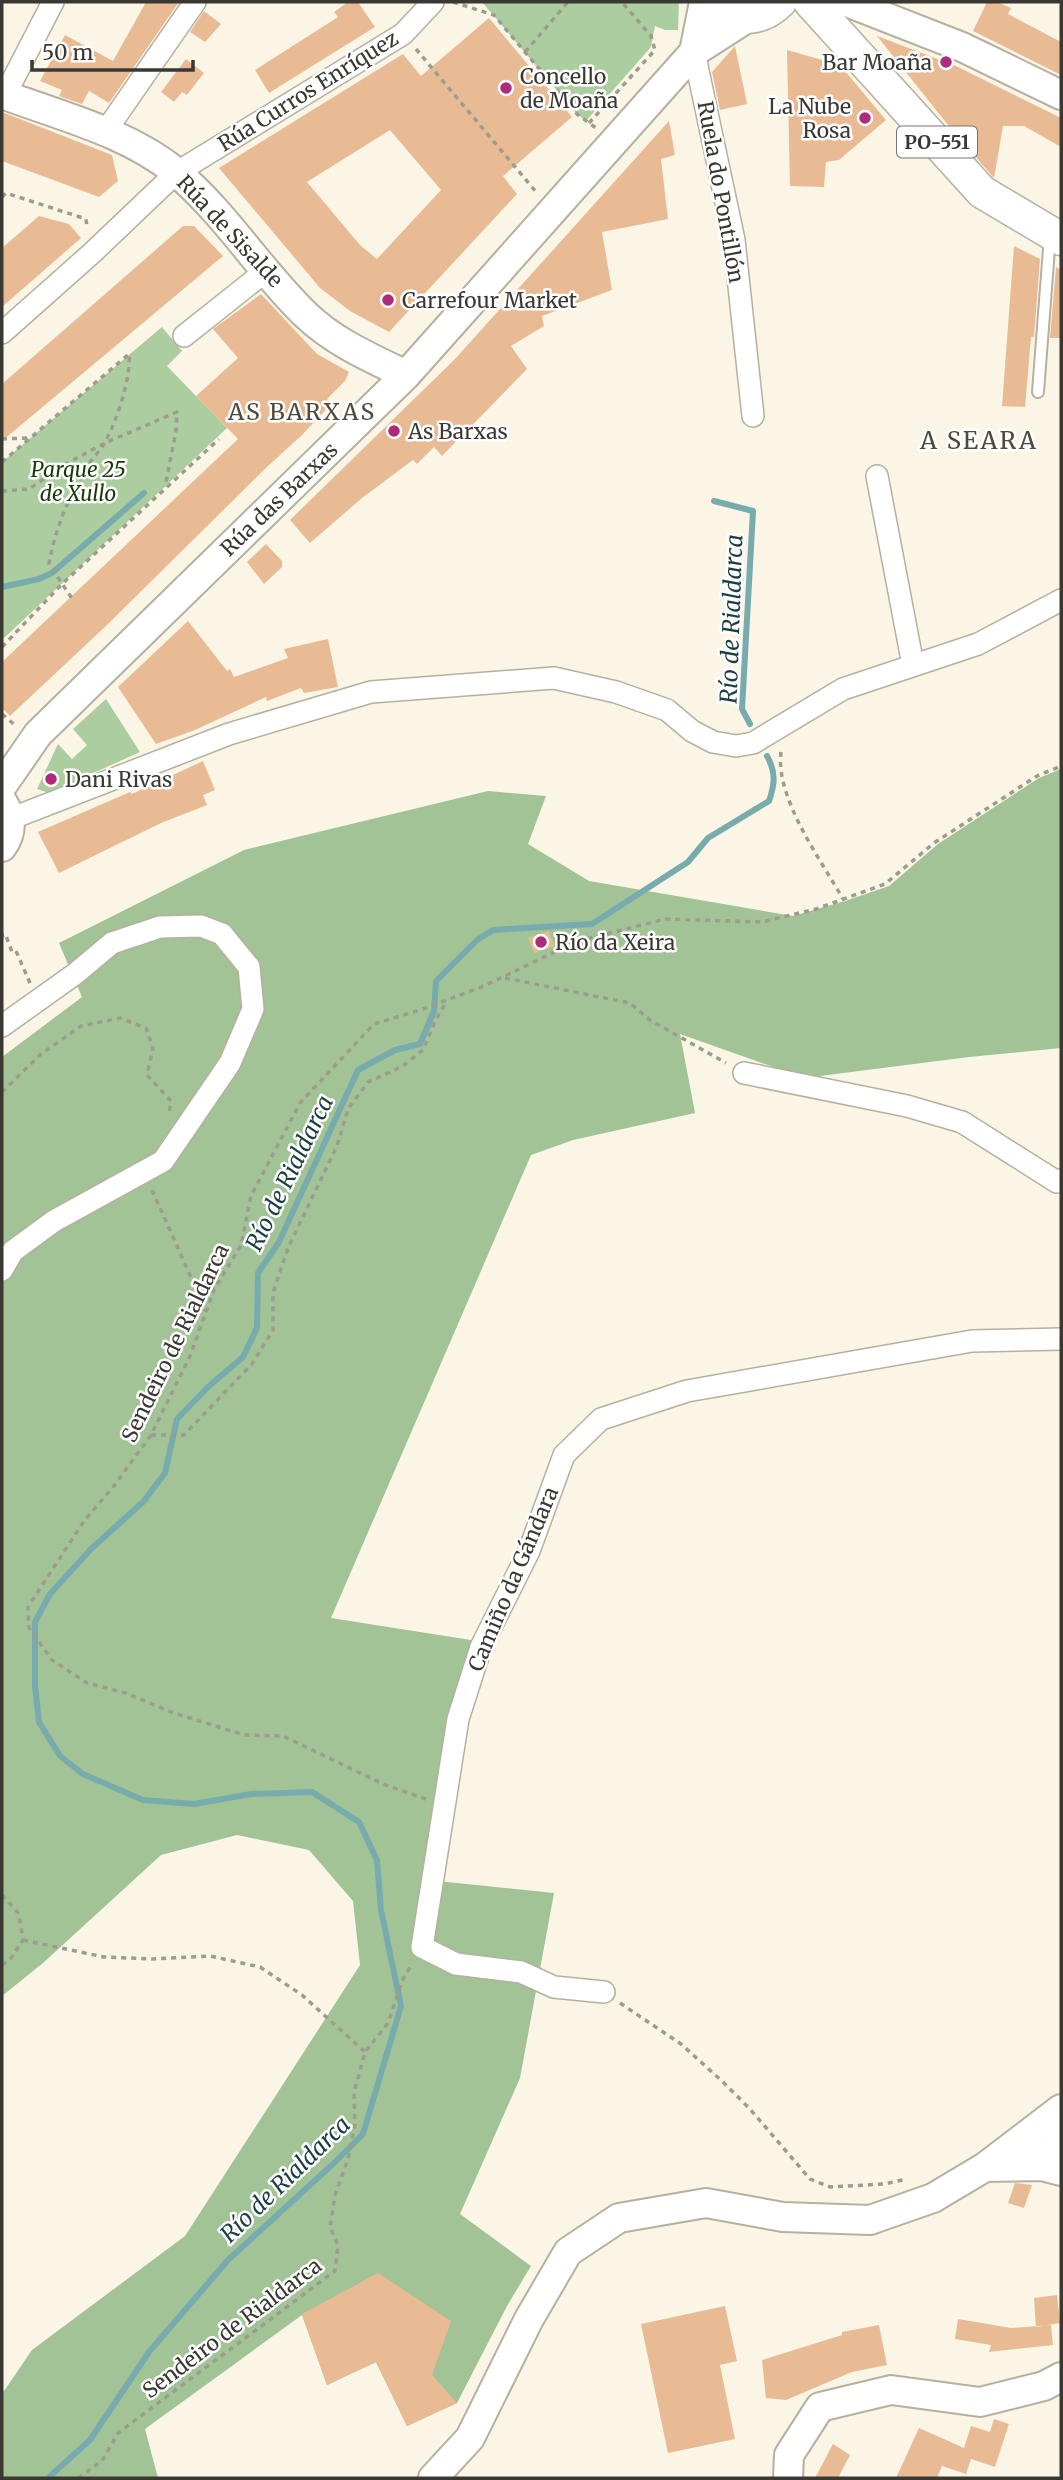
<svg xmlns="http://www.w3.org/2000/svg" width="1063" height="2480" font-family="Merriweather,serif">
<rect width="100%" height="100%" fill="#faf5e5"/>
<path fill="#accd9f" d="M482 2H679L678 30H665L655 26 651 47 586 121 577 114Z
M162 327 182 351 167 366 227 428 2 640V462Z
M106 699 140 752 49 793 37 789 58 744 72 759 87 745 73 729Z"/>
<path fill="#a1c395" d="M1061 769V1048L969 1057 804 1078 680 1034 695 1113 573 1140 531 1155 331 1618 477 1641 437 1881 554 1893 520 2078 460 2214 531 2266 507 2306 457 2403 407 2426 376 2362 327 2385 302 2315 145 2429 158 2478H2V2394L32 2350 185 2236 360 1965 353 1901 309 1850 237 1835 161 1855 43 1963 2 1996V1057L82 997 59 943 244 850 488 791 546 796 528 844 589 881 793 916 845 901 889 886 938 844 1039 778Z"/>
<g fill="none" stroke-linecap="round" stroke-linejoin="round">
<path stroke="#78abae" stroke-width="6" d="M714 501 753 511 742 709 750 724
M2 587 39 579 52 573 144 493
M48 2478 90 2440 149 2352 228 2260 333 2164 363 2134 401 2006 381 1910 377 1860 359 1822 312 1792 251 1794 194 1804 143 1800 83 1774 60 1756 39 1722 35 1685V1622L50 1594 91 1549 143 1502 165 1473 177 1419 208 1387 243 1357 257 1328 258 1273 279 1242 358 1070 395 1050 420 1044 434 1011 436 981 477 940 493 930 592 924 688 862 708 838 769 801C775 784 776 772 767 756"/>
</g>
<path fill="#e8bb95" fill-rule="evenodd" d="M146 2H179L109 103 89 91 82 104 59 96 62 90 40 81 65 35 113 61Z
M348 2H358L375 27 269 93 255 70 338 17 334 12Z
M987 2H997L1011 8 1008 14 1061 42V75L973 31Z
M204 11 221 24 205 42 190 32Z
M489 18 572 117 503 176 517 194 389 332 350 311 320 288 219 168 403 54 421 76ZM390 130 441 190 377 259 360 245 307 182Z
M877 36 956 66 1061 118V147L1024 126H1003L994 178 948 125Z
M735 46 747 104 720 110 712 72Z
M787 50 840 65 886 120 839 160 826 162 824 187 790 186Z
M186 59 204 73 187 95 182 92 174 102 161 92Z
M2 112 112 155 118 181 99 197 2 161Z
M669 121 675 155 661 159 668 219 602 232 612 290 542 316 544 326 511 346 527 369 442 456 434 447 417 464 413 460 362 498 310 543 290 520 455 359Z
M39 216 69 224 81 238 2 307V248Z
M183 226H194L223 256 2 441V384Z
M1014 246 1040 259 1034 337H1031L1025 407 1002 406Z
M1056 267 1061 270V338H1050Z
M261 294 317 354 349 372 345 381 327 399 332 403 301 436 268 466 108 624 10 716 2 708V662L238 439 196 396 238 358 213 329Z
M266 544 282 561V567L264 584 247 562Z
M188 621 227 671 230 669 234 677 288 658 284 649 328 639 338 687 304 693 301 688 267 701 266 697 195 730 156 744 118 687Z
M203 761 215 790 203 795 207 805 161 823 59 873 38 832 130 792 132 794Z
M549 931 554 946 534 953 528 938Z
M1015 2183 1032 2185 1024 2208 1008 2203Z
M378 2273 451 2321 432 2375 457 2403 407 2426 376 2362 327 2385 302 2314Z
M1057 2295 1060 2323 1036 2327 1034 2298Z
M725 2306 737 2361 720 2365 735 2439 668 2453 641 2324Z
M958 2319 1011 2328 1051 2325 1053 2345 989 2352 991 2345 955 2339Z
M879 2325 887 2365 852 2372 786 2400 766 2398 762 2360 842 2335V2332Z
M994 2419 1009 2424 995 2467 971 2459 966 2474 942 2466 937 2478H896L919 2428 964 2448 971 2426 990 2432Z
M833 2444 850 2455 838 2478H815Z"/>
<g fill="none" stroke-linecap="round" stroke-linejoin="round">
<g stroke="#b5b0a0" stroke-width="14">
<path id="lane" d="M1038 392 1050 236"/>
</g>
<g stroke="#b5b0a0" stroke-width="24">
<path id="street" d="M694 52 734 240 753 416
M5 95 53 2
M105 132 195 2
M2 333 91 254 176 173 403 34 433 2
M184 336 267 270
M877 476 913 665
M10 819 229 734 371 692 554 678 616 692 667 710 692 731 713 742 736 746 753 743 843 689 978 644 1061 600
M2 1026 75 974 112 943 160 927 201 926 222 934 249 967 253 1009 230 1063 163 1161 54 1221 13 1251 2 1270
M744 1073 907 1106 962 1122 1057 1182 1061 1180
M604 1992 554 1987 521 1972 456 1964 422 1947 458 1719 481 1647 529 1551 564 1455 601 1419 687 1391 972 1341 1061 1339"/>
</g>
<g stroke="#b5b0a0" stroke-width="32">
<path id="secondary" d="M847 2 962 47 1061 95
M694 52 704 2
M2 94C60 116 127 132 176 172 226 214 260 271 306 315 334 342 371 358 406 375
M2 786 38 734 406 375 694 52 747 18
M2 801C12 816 13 832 2 847
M1024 2144C1037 2159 1048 2163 1058 2142
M985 2167 1042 2166 1061 2171
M433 2478 470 2438 529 2319 568 2252 619 2218 706 2203 783 2217 870 2220 933 2198 985 2167 1061 2109
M788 2478 789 2455 820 2407 891 2390 980 2402 1044 2386 1061 2377"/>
</g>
<g stroke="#b5b0a0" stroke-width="35">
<path id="primary" d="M712 2C732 22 760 22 780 2
M810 2 982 192 1061 239"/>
</g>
<path stroke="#9e9b8f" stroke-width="3.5" stroke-dasharray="5 5" stroke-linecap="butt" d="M453 2 494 15 577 114 596 128
M416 49 537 193
M525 52 568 2
M589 123 655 50 651 36 622 2
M2 197 6 193 86 219 87 229
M2 439 28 438
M2 462 129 354C131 379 117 420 105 442 101 450 94 456 89 464 70 494 55 528 49 564L73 600
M2 491 29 489 71 461 105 443 177 412 176 431 165 487
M2 647 62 584 219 439
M2 714 16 726
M781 752C775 798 821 860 843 899
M2 933 3 938 6 936 12 952 16 951 30 983
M505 978 630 1003 650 1020 726 1063
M2 1092 41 1054 81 1026 120 1018 146 1028 153 1048 147 1075 171 1101 169 1113
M152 1190 206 1311
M151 1435H184L252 1364 273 1330V1293L288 1248 337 1146 348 1109 368 1082 403 1066 423 1050 435 1021 447 1001
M426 1799 383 1784 283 1736 244 1735 171 1712 126 1693 87 1683 52 1660 29 1628 28 1607 84 1521 114 1486 151 1435 190 1356 214 1290 241 1245 251 1196 300 1103 374 1024 423 1009 484 986 575 942 665 919 762 922 816 909 885 884 934 843 1037 776 1061 766
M2 1895 19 1914 23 1940 9 1961 2 1965
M23 1940 104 1957 153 1959 210 1956 260 1967 302 1995 365 2052
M620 2003 681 2044 723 2082 750 2109 810 2179 830 2187 884 2184 907 2179
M78 2478 102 2461 118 2433 335 2271 338 2245 330 2227 335 2195 348 2159 355 2124 354 2093 365 2052 388 2023 403 1979 412 1964"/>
<use href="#lane" stroke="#fff" stroke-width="10"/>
<use href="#street" stroke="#fff" stroke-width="21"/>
<use href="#secondary" stroke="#fff" stroke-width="28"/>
<use href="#primary" stroke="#fff" stroke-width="32"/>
</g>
<g fill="#ad2c79" stroke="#fff" stroke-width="2.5">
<circle cx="946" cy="62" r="7"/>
<circle cx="506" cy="88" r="7"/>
<circle cx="865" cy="118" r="7"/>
<circle cx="388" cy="300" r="7"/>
<circle cx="394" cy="431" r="7"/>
<circle cx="51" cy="779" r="7"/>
<circle cx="541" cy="942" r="7"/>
</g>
<g text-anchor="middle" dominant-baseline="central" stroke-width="5" stroke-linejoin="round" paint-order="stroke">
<rect fill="#fff" stroke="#757470" stroke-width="2" x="897" y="126.5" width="80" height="31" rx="5"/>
<g font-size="19" font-weight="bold" fill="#3a3832">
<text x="937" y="142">PO-551</text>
</g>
<g font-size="21" fill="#3a3832" stroke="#fff" text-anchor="start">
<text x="932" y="62" text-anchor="end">Bar Moaña</text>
<text x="520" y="76">Concello<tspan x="520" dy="24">de Moaña</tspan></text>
<text x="851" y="106" text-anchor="end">La Nube<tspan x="851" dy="24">Rosa</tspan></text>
<text x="402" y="300">Carrefour Market</text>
<text x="408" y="431">As Barxas</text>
<text x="65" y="779">Dani Rivas</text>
<text x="555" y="942">Río da Xeira</text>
</g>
<g font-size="21" fill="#3a3832" stroke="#fff">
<text transform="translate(308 91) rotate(-32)">Rúa Curros Enríquez</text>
<text transform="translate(721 192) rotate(80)">Ruela do Pontillón</text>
<text transform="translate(230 231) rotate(47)">Rúa de Sisalde</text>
<text transform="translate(279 499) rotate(-44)">Rúa das Barxas</text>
<text transform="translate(175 1343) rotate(-64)">Sendeiro de Rialdarca</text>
<text transform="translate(513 1579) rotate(-67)">Camiño da Gándara</text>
<text transform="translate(232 2328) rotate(-37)">Sendeiro de Rialdarca</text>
</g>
<g font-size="21" font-style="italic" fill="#1a3909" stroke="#fff">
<text x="78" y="469">Parque 25<tspan x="78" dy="24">de Xullo</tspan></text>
</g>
<g font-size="23" letter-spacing="2" fill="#4f4a3d" stroke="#fff">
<text x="302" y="411">AS BARXAS</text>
</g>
<g font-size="23" font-style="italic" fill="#1a3e41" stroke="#fff">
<text transform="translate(731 619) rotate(-88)">Río de Rialdarca</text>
<text transform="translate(289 1173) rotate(-64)">Río de Rialdarca</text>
<text transform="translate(285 2179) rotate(-44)">Río de Rialdarca</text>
</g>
<g font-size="24" letter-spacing="2" fill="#4f4a3d" stroke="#fff">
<text x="979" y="440">A SEARA</text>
</g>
</g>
<rect width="1063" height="2480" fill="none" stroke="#3a3832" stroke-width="7"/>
<path d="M32 60v10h161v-10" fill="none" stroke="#3a3832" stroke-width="3.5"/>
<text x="42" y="60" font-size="21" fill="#3a3832" stroke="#ffffff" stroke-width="5" paint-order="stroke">50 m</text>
</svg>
